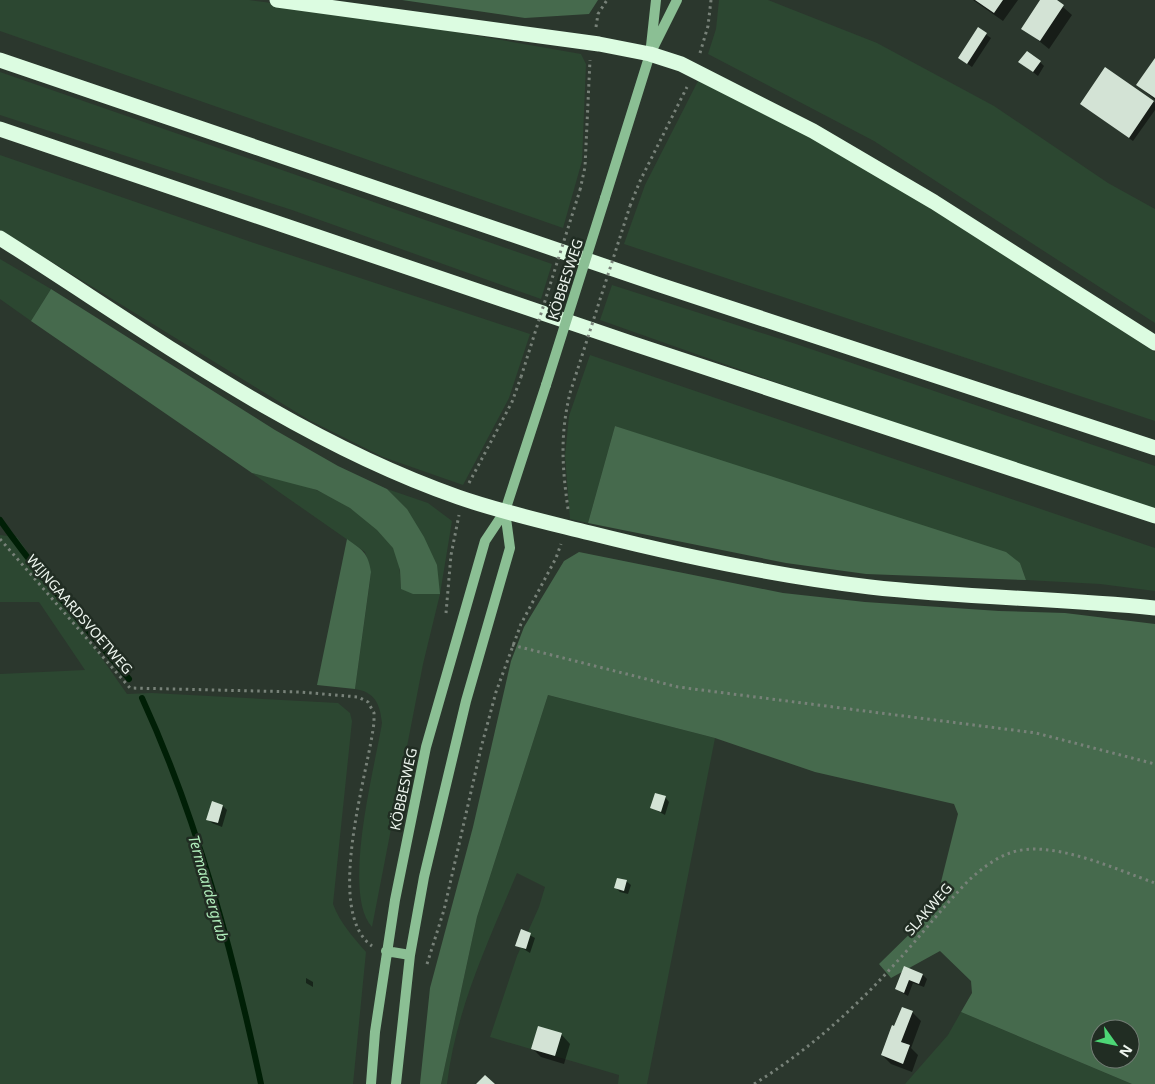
<svg xmlns="http://www.w3.org/2000/svg" width="1155" height="1084" font-family="'Noto Sans',sans-serif">
<rect width="100%" height="100%" fill="#2b372d"/>
<path fill="#2c4731" d="M0 0H249L342 12 581 54 586 64 582 161 563 228 0 31Z
M719 0H768L877 43 994 106 1108 183 1155 209V323L874 141 708 54 716 29Z
M0 72 552 264 541 299 292 210 0 115Z
M699 79 846 154 1155 352V421L624 244 645 185Z
M0 155 254 243 530 334 509 398 463 485 383 457 309 420 0 230Z
M0 259 51 289 31 321 0 299Z
M612 285 796 344 1155 466V509L798 390 600 320Z
M590 355 1155 548V591L1100 584 1026 580 1020 563 615 426 588 523 570 519 565 456 569 416Z
M252 473C273 479 296 482 316 490 340 499 379 525 393 547 400 558 400 576 401 588L407 509 387 489 428 503 452 521 440 594 423 664 372 927C341 893 375 767 382 723 380 704 375 692 355 689L371 573 365 552Z
M0 535 17 537 127 694 152 693 338 703 350 713 352 721 333 904C340 923 353 937 366 952L353 1084H0V674L85 670 39 602H0Z
M548 695 715 738 647 1084H618L619 1075 490 1037 517 956 539 907 545 887 517 873C488 942 456 1009 447 1084H441L477 917Z
M961 1012 1132 1084H905L948 1035Z"/>
<path fill="#466a4d" fill-rule="evenodd" d="M402 0H598L589 14 525 18Z
M51 289 275 430 338 466 387 489 407 509 424 537 437 565 440 594H413L401 589 400 570 393 548 377 530 350 508 317 490 252 473 31 321Z
M615 426 1006 552 1020 563 1026 580 866 574 786 563 588 523Z
M347 539C362 550 368 552 371 572L355 689 317 685Z
M579 552 783 593 865 602 999 611 1065 613 1155 624V1084H1132L961 1012 972 993 971 981 940 951 891 978 879 964 934 910 958 814 954 804 815 772 715 738 548 695 477 917 441 1084H420L430 988 473 827 511 661 524 627 564 561ZM1100 1029H1130V1059H1100Z"/>
<path fill="#0007" d="M973 0H1018L1003 21Z
M1042 0H1055L1072 15 1049 49 1023 28Z
M978 29 991 38 972 67 959 58Z
M1155 61V100L1138 85Z
M1020 62H1040L1044 66 1038 76Z
M1150 98 1155 103V110L1133 141 1081 104Z
M665 797 669 802 665 815 652 808Z
M223 806 227 810 222 827 212 823 208 819Z
M626 881 631 885 628 894 620 892 616 888Z
M522 931 535 938 530 953 517 945Z
M904 968 923 975 927 979 924 987 913 983 908 996 896 989Z
M306 978 313 982V987L306 983Z
M912 1012 921 1021 911 1048 918 1055 912 1072 891 1064 882 1055 895 1028Z
M561 1034 570 1044 564 1064 541 1057 532 1048Z"/>
<g fill="none" stroke-linecap="round" stroke-linejoin="round">
<path stroke="#001f06" stroke-width="6" d="M0 520C39 576 85 626 129 679
M142 698C198 820 233 953 261 1084"/>
</g>
<path fill="#d3e3d5" d="M975 0H1003L994 13Z
M1040 0H1057L1064 5 1040 41 1021 29Z
M978 27 987 33 967 64 958 58Z
M1027 51 1041 61 1033 72 1018 62Z
M1155 58V98L1136 85Z
M1105 67 1154 101 1129 138 1080 104Z
M655 793 666 796 661 812 650 808Z
M212 801 223 805 218 823 206 820Z
M617 878 627 880 624 891 614 888Z
M521 929 531 933 526 949 515 946Z
M904 966 923 974 919 984 909 980 904 993 895 989Z
M902 1007 913 1011 901 1042 910 1045 903 1064 881 1055 892 1025 894 1026Z
M538 1026 562 1033 555 1056 531 1049Z
M485 1075 495 1084H476Z"/>
<g fill="none" stroke-linecap="round" stroke-linejoin="round">
<path stroke="#788279" stroke-width="3" stroke-dasharray="2.5 4" stroke-linecap="butt" d="M596 27 598 14 607 0
M700 53 708 26 711 0
M580 190 585 167 590 60
M630 206 640 181 687 87
M469 483 512 402 521 377
M568 509C562 466 560 435 570 393
M0 539 130 688 300 692 358 697 368 702 374 713V722C369 771 323 911 372 946
M446 613 451 555 459 515
M512 645 678 687 1036 733 1155 764
M427 964 444 910 481 748 496 692 521 624 556 558 561 544
M754 1084C806 1052 852 1011 893 966 919 938 942 908 968 881 980 870 995 858 1010 853 1050 838 1117 870 1155 883"/>
<path stroke="#8bbf94" stroke-width="10" d="M651 46 656 0
M605 198 650 54 677 0
M386 951 410 955
M371 1084 375 1032 395 900 426 747 485 541 505 511 546 385
M396 1084 410 955 424 877 466 701 510 548 505 511"/>
<path stroke="#dcfce1" stroke-width="15" d="M277 0 599 44 650 54 681 64 813 131 934 202 1155 343
M0 60 657 284 1155 448
M0 129 631 343 1155 516
M0 238C147 331 292 439 458 497 501 512 546 522 590 533 682 556 776 576 870 587 965 598 1060 598 1155 608"/>
<path stroke="#788279" stroke-width="3" stroke-dasharray="2.5 4" stroke-linecap="butt" d="M521 377 580 190
M570 393 630 206"/>
<path stroke="#8bbf94" stroke-width="10" d="M546 385 605 198"/>
</g>
<g text-anchor="middle" dominant-baseline="central" stroke-width="5" stroke-linejoin="round" paint-order="stroke">
<g font-size="14" fill="#eef6ef" stroke="#212d23">
<text transform="translate(565 279) rotate(-72)">KÖBBESWEG</text>
<text transform="translate(80 614) rotate(49)">WIJNGAARDSVOETWEG</text>
<text transform="translate(403 789) rotate(-78)">KÖBBESWEG</text>
<text transform="translate(928 909) rotate(-49)">SLAKWEG</text>
</g>
<g font-size="15" font-style="italic" fill="#b0edbb" stroke="#212d23">
<text transform="translate(209 888) rotate(74)">Termaardergrub</text>
</g>
</g>
<g transform="translate(1115 1044) rotate(123)"><circle r="24" fill="#212d23" stroke="#737d75"/>
<path d="M0-4L9 19L0 12L-9 19Z" fill="#4dd676"/>
<text y="-8" font-size="14" font-weight="bold" text-anchor="middle" fill="#eef6ef">N</text>
</g>
</svg>
